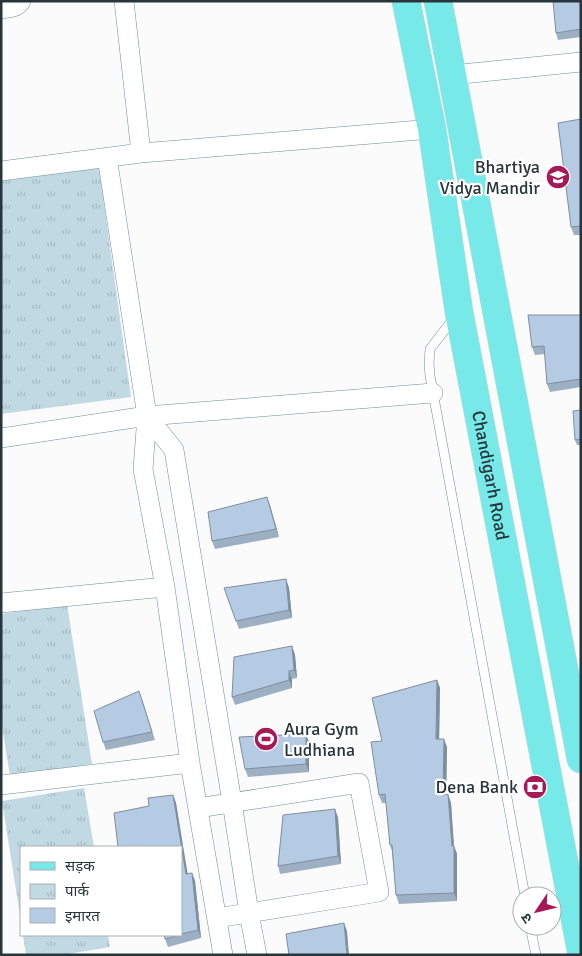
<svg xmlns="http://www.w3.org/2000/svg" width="582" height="956" font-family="Signika,'Noto Sans Devanagari',sans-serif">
<defs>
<pattern id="park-tufts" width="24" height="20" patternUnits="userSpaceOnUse" patternTransform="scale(1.25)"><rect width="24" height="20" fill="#c1d9e2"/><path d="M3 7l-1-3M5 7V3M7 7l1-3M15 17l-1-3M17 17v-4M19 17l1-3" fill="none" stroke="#a6bbc3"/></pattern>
</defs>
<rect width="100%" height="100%" fill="#fbfbfb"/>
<path fill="url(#park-tufts)" d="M99 168 131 397 1 414V181Z
M67 604 92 764 10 776 1 720V614Z
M84 788 94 847H21V922L2 801Z
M23 935H108L110 947 62 955H26Z"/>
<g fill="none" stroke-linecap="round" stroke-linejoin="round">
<g stroke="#6d8e99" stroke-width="10">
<path id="service" d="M454 318 430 349 429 363 430 376 525 896
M530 926 536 955"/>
</g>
<g stroke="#6d8e99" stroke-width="20">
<path id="minor" d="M124 1 141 153
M1 9C9 8 17 8 21 1
M452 75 581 62
M107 157 147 416 143 469 165 587 190 763 223 955
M1 171 141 153 432 129
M147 416 174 450 232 802 249 913 257 955
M1 438 147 416 433 393
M1 603 165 587
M1 785 190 763
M198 808 359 783 379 892 217 918"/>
</g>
<g stroke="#d4d7d8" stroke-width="29">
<g id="primary">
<path id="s1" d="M406 1 432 129 459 312 581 950"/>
<path d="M438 1 581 759"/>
</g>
</g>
<use href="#service" stroke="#fff" stroke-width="9"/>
<use href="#minor" stroke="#fff" stroke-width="19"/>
<use href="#primary" stroke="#77e9e8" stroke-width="28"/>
</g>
<path fill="#9cafc3" d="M581 1V37L558 40 556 33Z
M581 119V235H574L571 227Z
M581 315V387L550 392 547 384 545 354 535 355 532 347Z
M581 410V445H577L575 440Z
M267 497 279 537 215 549 212 541Z
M286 579 289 588 292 618 239 629 224 588Z
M292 646 295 655 297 678 292 679V688L235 705 232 697Z
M437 680 440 688 439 739 447 747 446 795 448 794 451 803 454 846 457 854V901L399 904 396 895 392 851 390 845 386 803H382L379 795 382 741Z
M142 699 155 740 106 750 103 742Z
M309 742V772L248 777 245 769Z
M173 795 176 803 187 873H192L195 881 201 938 168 947 165 939 181 847 149 806Z
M335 809 338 818 341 864 280 874 278 866Z"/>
<path fill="#7f8e9f" d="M267 497 270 505 279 537 276 529Z
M286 579 289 588 292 618 289 610Z
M292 646 295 655 297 678 294 670Z
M289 671 292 679V688L289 680Z
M437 680 440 688 439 747 436 739Z
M306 734 309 742V772L306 764Z
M444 739 447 747 446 803 443 795Z
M448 794 451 803 454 848V846L457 854V901L454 893Z
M173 795 176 803 189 882 186 874Z
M335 809 338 818 341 864 338 856Z
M192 873 195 881 201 938 198 930Z
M344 923 347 931 349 955H347Z"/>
<path fill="#b5cbe3" stroke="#7f8e9f" d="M553 1H581V29L556 33Z
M581 119V226L571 227 558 123Z
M528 315H581V379L547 384 544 346 532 347Z
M581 410V439L575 440 573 411Z
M267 497 276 529 212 541 208 512Z
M286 579 289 610 236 621 224 588Z
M292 646 294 670 289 671V680L232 697 234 657Z
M437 680 436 739H444L443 795 448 794 452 846H454V893L396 895 392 845H390L385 794 379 795 371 742 382 741 372 698Z
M139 691 152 732 103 742 94 711Z
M306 734V764L245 769 239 737Z
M173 795 186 874 192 873 198 930 181 934V847H118L114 813 149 806 148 798Z
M335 809 338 856 278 866 283 815Z
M344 923 347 955H289L286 934Z
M164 935H180L165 939Z"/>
<defs>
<g id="school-disc" transform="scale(1.25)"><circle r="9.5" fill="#a71857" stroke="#fff"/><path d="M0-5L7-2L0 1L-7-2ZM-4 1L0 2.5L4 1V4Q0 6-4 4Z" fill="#fff"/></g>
<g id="stadium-disc" transform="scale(1.25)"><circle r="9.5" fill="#a71857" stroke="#fff"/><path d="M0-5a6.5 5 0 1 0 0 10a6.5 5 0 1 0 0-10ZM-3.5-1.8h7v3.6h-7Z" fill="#fff"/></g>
<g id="bank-disc" transform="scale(1.25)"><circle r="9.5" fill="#a71857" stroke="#fff"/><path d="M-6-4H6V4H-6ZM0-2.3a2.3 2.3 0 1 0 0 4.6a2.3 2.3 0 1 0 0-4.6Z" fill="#fff"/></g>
</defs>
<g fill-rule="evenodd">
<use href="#school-disc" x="558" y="177"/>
<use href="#stadium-disc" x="266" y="739"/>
<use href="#bank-disc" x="535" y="787"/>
</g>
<g text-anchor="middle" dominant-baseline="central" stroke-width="4.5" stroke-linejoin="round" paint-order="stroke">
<g font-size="18" fill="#28363b" stroke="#fff" text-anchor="end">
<text x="540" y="167">Bhartiya<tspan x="540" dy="21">Vidya Mandir</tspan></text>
<text x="284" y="729" text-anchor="start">Aura Gym<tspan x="284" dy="21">Ludhiana</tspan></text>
<text x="518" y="787">Dena Bank</text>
</g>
<g font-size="18" fill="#28363b" stroke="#fff">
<text stroke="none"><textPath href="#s1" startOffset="482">Chandigarh Road</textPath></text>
</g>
</g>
<rect width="582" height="956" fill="none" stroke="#28363b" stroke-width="5"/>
<rect x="20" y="846" width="162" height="90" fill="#ffffff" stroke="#a9afb1"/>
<rect x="30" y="862" width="25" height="8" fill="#77e9e8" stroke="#a9afb1"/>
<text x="65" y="871" font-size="15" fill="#28363b">सड़क</text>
<rect x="30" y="884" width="25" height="15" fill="url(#park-tufts)" stroke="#a9afb1"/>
<text x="65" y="896" font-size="15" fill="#28363b">पार्क</text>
<rect x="30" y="908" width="25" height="15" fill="#b5cbe3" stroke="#a9afb1"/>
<text x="65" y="921" font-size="15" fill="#28363b">इमारत</text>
<g transform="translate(537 911) rotate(235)"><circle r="24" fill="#ffffff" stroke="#a9afb1"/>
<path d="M0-4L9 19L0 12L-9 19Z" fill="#a71857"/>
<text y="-8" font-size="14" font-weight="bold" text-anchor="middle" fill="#28363b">उ</text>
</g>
</svg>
